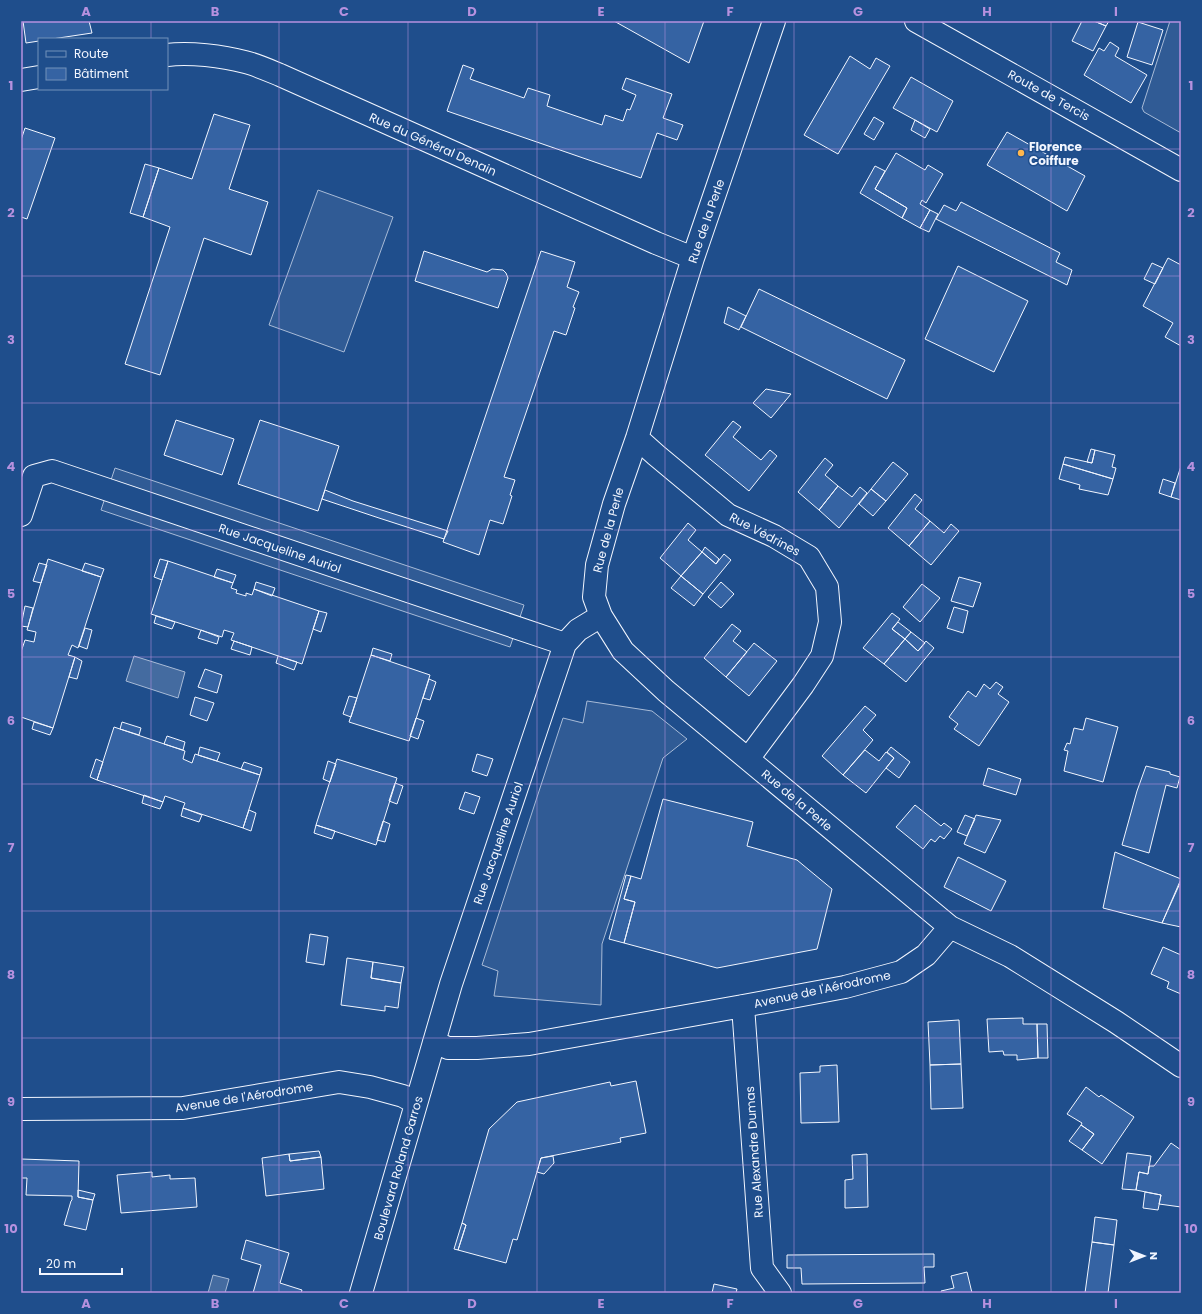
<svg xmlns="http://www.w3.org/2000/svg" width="1202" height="1314" font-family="Poppins,sans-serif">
<rect width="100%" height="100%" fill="#1f4e8c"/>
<path fill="#305b95" stroke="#a8bbd7" d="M1170 21H1181V133L1144 112 1142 108Z
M318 190 393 217 344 352 269 325Z
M115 468 524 605 510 647 101 510Z
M587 701 652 711 687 739 663 758 602 944 601 1005 494 996 498 971 482 965 563 718 583 723Z"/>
<path fill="#446ba0" stroke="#a8bbd7" d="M134 656 185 672 178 698 126 681Z
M213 1275 229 1279 225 1293H208Z"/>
<path fill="#3563a3" stroke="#f2f6ff" d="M23 21H89L92 33 52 39H39V41L26 43Z
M614 21H704L689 63Z
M1082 21H1094L1106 26 1093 51 1072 41Z
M1094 21H1109L1106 26Z
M1138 22 1163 30 1152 65 1127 57Z
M1110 42 1119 48 1115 56 1147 75 1131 103 1084 75 1099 48 1104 51Z
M850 56 870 69 876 58 890 66 838 154 804 135Z
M463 65 474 69 470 79 524 98 528 88 550 95 547 106 602 125 605 115 623 121 627 109 630 110 636 95 622 89 626 78 672 94 663 118 683 125 677 140 657 133 641 178 447 111Z
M911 77 953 101 937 132 893 108Z
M214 114 250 125 229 189 268 202 251 255 204 238 160 375 125 364 170 227 143 217 159 168 192 179Z
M874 117 884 123 874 140 864 134Z
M915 120 930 129 925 138 911 130Z
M25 128 55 138 27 219 21 217V140Z
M1007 132 1085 176 1067 211 987 165Z
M896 153 925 170 928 165 943 174 926 203 922 200 920 204 930 210 920 228 902 218 907 208 875 189Z
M145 164 159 168 143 217 130 213Z
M875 166 885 171 875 189 907 208 902 218 860 193Z
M961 202 1060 253 1056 262 1072 270 1067 285 936 219 944 205 956 211Z
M930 210 938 214 929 232 920 228Z
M424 251 487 272 492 269 503 270 506 273 508 278 498 308 415 281Z
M541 251 575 262 567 287 579 292 573 307 575 308 566 335 554 331 504 477 515 480 510 495 512 496 503 524 490 520 479 555 443 542Z
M1168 258 1181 265V346L1165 337 1173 323 1143 306Z
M1152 263 1163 268 1155 284 1144 279Z
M958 266 1028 301 994 372 925 339Z
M759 289 905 360 887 399 741 327Z
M728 307 746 316 739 330 724 323Z
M766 389 791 394 771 418 753 403Z
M176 420 234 439 222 475 164 455Z
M260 420 339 446 318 511 238 484Z
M733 421 741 427 733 437 761 460 770 450 777 456 749 491 705 455Z
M1091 449 1095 450 1092 463 1087 462Z
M1095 450 1115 455 1112 467 1116 468 1113 479 1063 464 1065 457 1092 463Z
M825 458 833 465 825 475 838 486 819 510 798 492Z
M893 462 908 474 886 501 871 489Z
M1063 464 1113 479 1108 495 1079 489 1080 485 1059 479Z
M1181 466V500L1171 497Z
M1163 479 1175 483 1171 497 1159 493Z
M838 486 852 497 860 487 867 493 839 528 819 510Z
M871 489 886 501 873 516 859 504Z
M325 490 353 501 448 531 444 539 379 518 322 499Z
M915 494 922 500 915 509 930 521 909 546 888 528Z
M930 521 944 533 951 524 959 531 931 565 909 546Z
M688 523 696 530 688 540 702 552 681 576 660 558Z
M705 547 719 559 716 564 702 552Z
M702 552 716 564 724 554 731 560 703 594 681 576Z
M48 559 101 577 78 648 72 645 68 655 75 657 53 728 21 717V652L25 640 34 642 36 632 27 630Z
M160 559 168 561 162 580 154 577Z
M168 561 233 583 231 588 237 590 236 593 246 596V593L252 595 254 589 319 611 302 664 231 640 234 633 224 630 222 637 151 614Z
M39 563 47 565 41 583 33 581Z
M85 563 104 569 101 577 82 571Z
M217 569 236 575 233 583 214 577Z
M681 576 703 594 694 606 671 588Z
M959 577 981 583 973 607 951 601Z
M256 582 275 588 272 596 254 589Z
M721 582 734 594 721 608 708 597Z
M922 584 940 598 920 622 903 607Z
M25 606 33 608 28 627 21 626Z
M954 607 968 611 963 633 947 628Z
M319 611 327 613 321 632 313 629Z
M892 613 900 619 892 629 905 639 884 664 863 648Z
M156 616 175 622 172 629 154 623Z
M898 622 911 632 905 639 892 629Z
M732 624 741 631 733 641 747 652 726 677 704 658Z
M85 628 92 630 87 649 79 646Z
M201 630 219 637 217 644 198 638Z
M911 632 925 643 918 651 905 639Z
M905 639 918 651 926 641 934 648 906 682 884 664Z
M234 641 252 647 250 655 231 649Z
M754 643 777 661 749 696 726 677Z
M373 648 392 654 390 661 371 655Z
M371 655 430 675 409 741 349 722Z
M278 656 297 662 294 670 276 663Z
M75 657 82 661 77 679 69 677Z
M205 669 222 675 217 693 198 687Z
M429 679 436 682 430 700 423 698Z
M996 682 1003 687 998 694 1009 702 979 746 954 729 958 724 949 717 968 691 976 697 984 684 990 689Z
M349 696 357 698 351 717 343 714Z
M195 697 214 703 207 721 190 715Z
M865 706 876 715 863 730 873 740 843 775 822 756Z
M416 718 424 721 418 739 410 736Z
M1086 718 1118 727 1103 782 1064 771 1068 751 1064 750 1067 743 1070 744 1074 728 1083 730Z
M34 722 53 728 50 735 32 729Z
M122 722 141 728 139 735 120 729Z
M114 727 185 751 183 759 192 763 195 754 260 775 243 828 183 808 185 803 165 796 163 802 97 780Z
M167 736 185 742 183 750 164 744Z
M200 747 220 753 217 761 198 755Z
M891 747 910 762 899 778 886 768 894 758 887 752Z
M865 750 879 761 886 752 894 758 866 793 843 775Z
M477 754 493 759 487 776 472 771Z
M96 759 103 762 97 780 90 777Z
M337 759 397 778 376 845 316 825Z
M328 761 336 764 330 782 323 779Z
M244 762 262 768 260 775 241 769Z
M1146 766 1170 772V774L1180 777 1177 788 1166 785 1149 853 1122 845 1137 791Z
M988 768 1021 779 1016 795 983 785Z
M395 783 403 786 397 804 389 801Z
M465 792 480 797 474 814 459 809Z
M144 795 163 802 160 809 142 803Z
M663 799 753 822 747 846 797 860 832 889 817 949 717 968 624 943 635 902 624 899 631 876 641 879Z
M915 805 941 826 944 823 952 829 944 839 940 836 935 842 931 839 923 849 896 827Z
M183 808 202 815 199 822 181 816Z
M249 810 256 813 251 831 243 828Z
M965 815 975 819 967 836 957 832Z
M976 815 1001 820 985 853 964 844Z
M383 821 390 824 385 842 377 840Z
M316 825 335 831 332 839 314 833Z
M1115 852 1181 879 1162 923 1103 908Z
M958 857 1006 881 991 911 944 887Z
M626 875 631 876 624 899 635 902 624 943 609 939Z
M1181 881V927L1162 923Z
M310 934 328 937 324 965 306 962Z
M1163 947 1181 955V994L1167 988 1169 982 1151 974Z
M347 958 373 962 371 978 401 983 398 1008 385 1006V1011L341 1005Z
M373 962 404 967 401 983 371 978Z
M1023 1018V1024H1037L1038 1058 1017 1060V1055H1004L1003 1051 989 1052 987 1019Z
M959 1020 961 1064 930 1065 928 1022Z
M1037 1024H1047L1048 1058H1038Z
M961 1064 963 1108 931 1109 930 1065Z
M837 1065 839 1122 801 1123 800 1073 820 1072V1066Z
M636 1081 646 1133 620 1138 621 1142 541 1158 517 1240 513 1239 506 1263 458 1250 466 1225 462 1223 489 1129 517 1102 610 1082 611 1086Z
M1086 1087 1099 1097 1101 1095 1134 1117 1102 1164 1082 1150 1094 1134 1081 1125 1082 1123 1067 1114Z
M1081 1125 1094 1134 1082 1150 1069 1141Z
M1171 1143 1181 1150V1207L1159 1204 1161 1195 1136 1190 1139 1172 1148 1174 1149 1166H1154Z
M319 1151 321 1157 290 1161 289 1154Z
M1127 1153 1151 1156 1148 1174 1139 1172 1136 1190 1122 1189Z
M289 1154 290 1161 321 1157 324 1189 266 1196 262 1158Z
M867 1154 868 1207 845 1208V1180L853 1179 852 1155Z
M553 1156 554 1163 544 1174 537 1172 541 1158Z
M21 1159 79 1161 78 1197 93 1200 86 1230 64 1225 71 1201 72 1200V1196L26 1195 27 1178H21Z
M152 1172V1177L170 1175V1179L195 1178 197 1207 121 1213 117 1175Z
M78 1190 95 1194 93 1200 78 1197Z
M1145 1192 1161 1195 1158 1210 1143 1208Z
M1095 1217 1117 1220 1114 1245 1092 1242Z
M462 1223 466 1225 458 1250 454 1249Z
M246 1240 289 1253 280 1283 302 1290 301 1293H253L261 1265 241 1259Z
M1092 1242 1114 1245 1108 1293H1085Z
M934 1254V1267H924L925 1283 802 1284 801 1268H787V1255Z
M967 1272 972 1293H942L941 1291 954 1288 951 1276Z
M714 1284 737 1289 736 1293H712Z"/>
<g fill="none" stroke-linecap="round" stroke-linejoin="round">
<g stroke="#f2f6ff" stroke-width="24">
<path id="street" d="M774 21 693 258 637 438 614 504 597 565 594 597 601 616 623 651 666 691 950 927 1010 956 1116 1022 1181 1066
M167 55C189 52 223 56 245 62 257 65 268 70 280 75L656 243 693 258
M21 80 39 77
M637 438 656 455 728 515 774 536 809 557 827 587 830 622 822 656 803 685 748 759
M21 515 34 476 52 471 565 644
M743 1006 762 1268 780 1293
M434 1042 448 1048H477L529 1044 743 1006 845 987 901 972 926 955 950 927
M21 1109 183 1108 339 1082 370 1087 403 1096 416 1103
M361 1293 451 984 565 644 578 630 601 616"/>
</g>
<g stroke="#f2f6ff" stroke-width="24">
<path id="secondary" d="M916 21 1181 170"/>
</g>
<use href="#street" stroke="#1f4e8c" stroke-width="22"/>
<use href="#secondary" stroke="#1f4e8c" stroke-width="22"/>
</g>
<path fill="none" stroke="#b691df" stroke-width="1" stroke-opacity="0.55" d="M151 21V39M279 21V1293M408 21V1293M537 21V1293M665 21V1293M794 21V1293M923 21V1293M1051 21V1293M151 89V1293M21 149H1181M21 276H1181M21 403H1181M21 530H1181M21 657H1181M21 784H1181M21 911H1181M21 1038H1181M21 1165H1181"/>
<circle fill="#ffb74d" stroke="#1f4e8c" stroke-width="1.5" cx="1021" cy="153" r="4"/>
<g text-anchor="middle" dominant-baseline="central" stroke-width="3" stroke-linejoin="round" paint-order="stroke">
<g font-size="12" fill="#f2f6ff" stroke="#1f4e8c">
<text transform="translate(1049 95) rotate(29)">Route de Tercis</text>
<text transform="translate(433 144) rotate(24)">Rue du Général Denain</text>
<text transform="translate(706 221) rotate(-71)">Rue de la Perle</text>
<text transform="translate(608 530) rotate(-75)">Rue de la Perle</text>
<text transform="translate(765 534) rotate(28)">Rue Védrines</text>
<text transform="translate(280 548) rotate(19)">Rue Jacqueline Auriol</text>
<text transform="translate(797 800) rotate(40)">Rue de la Perle</text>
<text transform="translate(498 843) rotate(-71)">Rue Jacqueline Auriol</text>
<text transform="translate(822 989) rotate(-12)">Avenue de l'Aérodrome</text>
<text transform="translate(244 1097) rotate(-9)">Avenue de l'Aérodrome</text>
<text transform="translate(754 1152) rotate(-94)">Rue Alexandre Dumas</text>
<text transform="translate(398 1168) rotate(-74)">Boulevard Roland Garros</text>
</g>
<g font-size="12" font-weight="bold" fill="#f2f6ff" stroke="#1f4e8c" text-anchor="start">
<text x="1029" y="146">Florence<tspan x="1029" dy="14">Coiffure</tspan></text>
</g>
</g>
<rect width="1202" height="1314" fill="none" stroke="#1f4e8c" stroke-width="44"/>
<rect x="38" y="38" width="130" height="52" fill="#1f4e8c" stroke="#7391ba"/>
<rect x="46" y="51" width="20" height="6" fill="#1f4e8c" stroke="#7391ba"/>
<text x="74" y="58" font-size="12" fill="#f2f6ff">Route</text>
<rect x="46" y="68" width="20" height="12" fill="#3563a3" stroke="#7391ba"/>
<text x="74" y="78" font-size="12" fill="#f2f6ff">Bâtiment</text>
<g transform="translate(1144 1256) rotate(90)" stroke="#1f4e8c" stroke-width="3" paint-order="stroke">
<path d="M0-3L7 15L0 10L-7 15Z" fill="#f2f6ff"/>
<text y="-6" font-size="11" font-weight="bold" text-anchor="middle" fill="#f2f6ff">N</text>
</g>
<path d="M40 1268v6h82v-6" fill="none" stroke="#f2f6ff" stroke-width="2"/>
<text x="46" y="1268" font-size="12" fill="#f2f6ff" stroke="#1f4e8c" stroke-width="3" paint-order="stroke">20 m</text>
<rect x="22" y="22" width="1158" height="1270" fill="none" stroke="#b691df" stroke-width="1.5"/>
<g font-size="13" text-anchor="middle" font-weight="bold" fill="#b691df">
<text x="86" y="16">A</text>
<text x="215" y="16">B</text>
<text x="344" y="16">C</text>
<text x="472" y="16">D</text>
<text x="601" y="16">E</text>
<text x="730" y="16">F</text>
<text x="858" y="16">G</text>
<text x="987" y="16">H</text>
<text x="1116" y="16">I</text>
<text x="11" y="90">1</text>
<text x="1191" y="90">1</text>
<text x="11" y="217">2</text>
<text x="1191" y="217">2</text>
<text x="11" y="344">3</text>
<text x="1191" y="344">3</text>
<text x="11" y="471">4</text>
<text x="1191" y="471">4</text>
<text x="11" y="598">5</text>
<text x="1191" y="598">5</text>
<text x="11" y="725">6</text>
<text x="1191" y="725">6</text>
<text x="11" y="852">7</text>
<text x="1191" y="852">7</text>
<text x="11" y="979">8</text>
<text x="1191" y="979">8</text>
<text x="11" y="1106">9</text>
<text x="1191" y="1106">9</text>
<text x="11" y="1233">10</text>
<text x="1191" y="1233">10</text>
<text x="86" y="1308">A</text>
<text x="215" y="1308">B</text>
<text x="344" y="1308">C</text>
<text x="472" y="1308">D</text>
<text x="601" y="1308">E</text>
<text x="730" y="1308">F</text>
<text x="858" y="1308">G</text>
<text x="987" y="1308">H</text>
<text x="1116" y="1308">I</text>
</g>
</svg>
